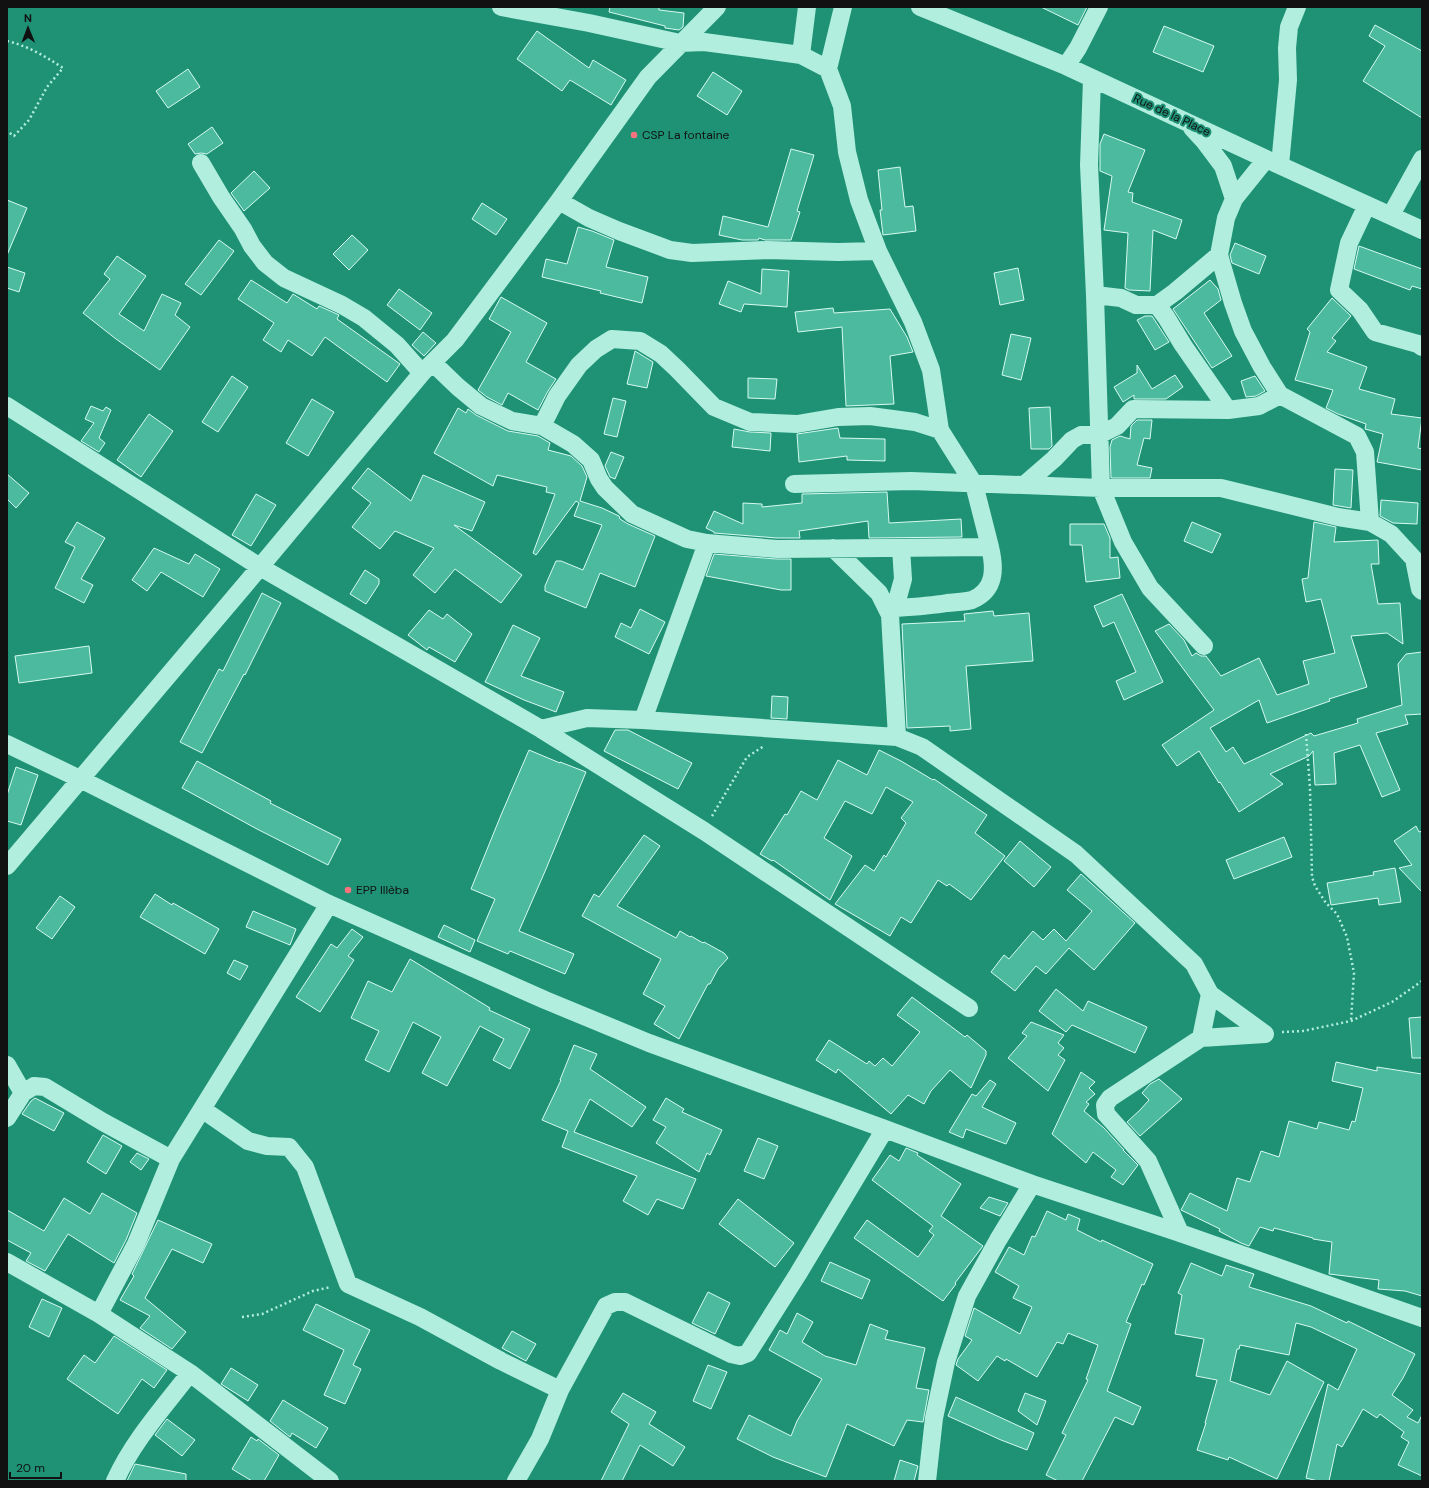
<svg xmlns="http://www.w3.org/2000/svg" width="1429" height="1488" font-family="'DM Sans',sans-serif">
<rect width="100%" height="100%" fill="#1f9276"/>
<path fill="#4cba9f" stroke="#d6faf1" d="M610 7H659V10L684 13 683 27 679 30 665 28V26L609 12Z
M1041 7H1087L1078 25Z
M1375 25 1422 51V118L1363 81 1385 46 1369 36Z
M1164 26 1214 46 1203 72 1153 52Z
M537 31 589 68 593 60 626 80 611 105 570 80 562 91 517 59Z
M188 69 200 87 168 108 156 91Z
M713 72 742 91 727 115 697 96Z
M212 127 223 143 207 154 201 153 195 154 188 144Z
M1104 134 1145 150 1128 192 1133 193 1132 202 1182 220 1176 239 1153 230 1150 291 1129 290 1125 288 1128 233 1104 230 1112 176 1100 171V144Z
M791 149 814 155 797 211 800 212 791 240H765L759 238 758 240H742L719 235 723 216 768 227Z
M900 167 905 207 913 206 916 231 883 235 880 210H882L878 170Z
M254 171 270 188 244 211 231 193Z
M7 200 27 208 7 255Z
M482 203 507 219 496 235 472 219Z
M578 227 592 231 614 240 606 267 648 277 642 303 600 293 601 291 542 277 546 259 567 264Z
M352 235 368 250 349 270 333 254Z
M219 240 234 251 201 295 185 284Z
M1235 243 1266 256 1259 274 1232 263 1230 255Z
M1359 246 1422 269V289L1412 286 1410 290 1354 269Z
M117 256 146 276 119 314 144 331 162 294 181 303 175 315 190 327 160 370 116 339 83 313 110 279 104 274Z
M7 267 25 273 19 292 7 288Z
M1018 268 1024 300 1000 305 994 273Z
M762 269 789 271 787 307 744 304 741 312 719 304 728 281 761 294Z
M251 280 287 303 293 294 317 309 319 306 337 314 339 315 337 319 400 364 387 382 325 337 312 356 288 340 281 352 263 340 274 323 238 299Z
M1210 280 1218 289 1221 300 1204 313 1232 356 1212 368 1173 309Z
M399 289 432 313 420 330 387 305Z
M501 297 547 323 526 362 556 379 548 391 538 410 508 393 502 405 487 397 478 390 511 332 489 319Z
M1332 298 1351 316 1332 338 1336 341 1327 352 1367 367 1359 389 1395 399 1391 414 1422 418 1418 448 1422 449V470L1377 462 1383 434 1365 429 1366 424 1338 414 1326 408 1333 390 1295 380 1310 332 1307 329Z
M833 308 834 313 890 309 907 337 913 352 890 356 894 404 846 406 842 327 798 332 795 312Z
M1145 316H1152L1169 342 1155 350 1137 320Z
M423 332 436 343 424 356 412 345Z
M1011 334 1031 338 1021 380 1002 375Z
M635 351 653 362 647 388 627 384Z
M1137 365 1152 389 1175 375 1183 387 1166 399H1134V395L1123 402 1114 387 1137 373Z
M232 376 248 387 218 432 202 422Z
M1255 376 1265 391 1256 396 1246 397 1241 381Z
M748 378 777 379 775 399 748 398Z
M613 398 626 401 617 437 604 434Z
M312 399 334 412 308 456 286 443Z
M91 406 103 411 106 407 111 410 99 438 105 443 99 452 81 441 94 423 85 419Z
M1050 407 1052 446 1049 449H1031L1029 408Z
M458 408 466 413 468 409 476 415 508 431 538 436 550 443 548 450 571 456 582 466 587 477 580 501 602 508 619 516 620 519 628 524 655 536 635 587 600 573 586 608 545 591V586L556 561H561L583 570 602 525 574 516 579 503 576 501 536 555 533 553 555 494 546 492 547 487 497 475 493 486 434 453Z
M149 414 173 431 141 477 117 460Z
M1137 420H1152L1150 439 1144 438 1137 465 1152 468 1150 478H1111L1110 447 1112 440 1120 436 1130 439 1131 426Z
M838 428 840 438 885 439V461L847 460V456L799 462 797 434Z
M734 429 750 432 771 433 770 451 732 447Z
M611 452 624 457 615 479 610 477 605 466Z
M368 468 411 501 423 475 485 502 472 531 454 525 522 575 501 603 455 569 435 593 413 575 434 548 395 531 380 549 352 527 371 503 352 488Z
M1335 469 1353 470 1351 508 1333 505Z
M7 474 29 493 16 508 7 499Z
M887 492 889 523 961 519 962 537 869 538 868 521 799 531 800 538H777L714 533V532L706 528 714 511 743 524V503L762 504V507L802 503V494Z
M256 494 276 505 251 546 232 535Z
M1381 500 1418 503 1417 524 1393 523 1380 516Z
M77 522 105 538 81 579 93 585 84 603 55 588 75 547 65 542Z
M1192 522 1221 534 1212 553 1184 541Z
M1314 522 1336 527 1334 542 1378 540 1379 564H1371L1378 604 1400 603 1403 644 1387 633 1351 636 1367 687 1329 699 1330 701 1267 723 1259 700 1210 728 1226 752 1233 747 1244 764 1311 733 1314 736 1358 723 1357 719 1402 705 1398 664 1406 654 1422 652V714L1405 715 1408 724 1376 733 1400 790 1382 797 1360 745 1334 753 1336 784 1315 785 1313 751 1309 756 1270 774 1283 784 1239 812 1220 782 1219 783 1199 751 1177 766 1162 745 1214 710 1155 631 1169 624 1184 640 1192 656 1196 653 1201 656H1206L1221 676 1259 658 1277 695 1309 684 1303 661 1335 653 1321 599 1306 602 1302 579 1308 578Z
M1070 524H1104L1110 538V558L1118 557 1120 578 1086 582 1082 545H1070Z
M154 548 189 564 195 554 220 569 203 597 161 572 147 591 132 580Z
M714 554 776 559H791V590H781L706 576Z
M365 570 379 579V584L366 604 350 594Z
M262 593 281 603 245 675 244 674 202 753 180 742 219 669 223 671Z
M1122 594 1163 682 1124 700 1116 681 1136 672 1114 622 1103 627 1094 606Z
M640 609 665 622 649 654 615 637 621 623 631 628Z
M429 610 443 619 447 614 472 634 455 662 429 647 427 650 408 635Z
M993 611 994 616 1029 613 1033 661 966 666 971 729 950 731V726L907 728 902 624 965 621 964 614Z
M513 625 540 638 521 676 564 692 556 712 524 700 485 682Z
M89 646 92 673 19 683 15 656Z
M772 696 788 697 787 719 771 718Z
M615 730H628L692 763 678 789 604 751Z
M529 750 560 763V762L586 772 546 869 519 931 574 954 565 974 510 951 508 954 477 941 495 899 471 889 501 815Z
M879 750 901 761 933 780 934 779 987 815 975 833 1005 856 971 900 949 884 947 886 938 880 911 923 901 917 890 936 835 904 865 865 874 871 884 855 886 857 906 823 901 818 913 802 886 787 872 814 845 801 824 838 852 856 830 900 773 860 772 861 760 854 785 814 787 815 801 791 817 800 838 760 867 775Z
M197 761 271 801 270 803 341 839 328 865 257 829 182 788Z
M16 767 38 775 21 825 7 821V795Z
M1416 826 1419 832 1422 831V892L1399 868 1412 865 1394 841Z
M644 835 660 846 617 906 676 938 680 931 690 937 691 936 703 943 704 942 724 953 728 958 718 969 710 984H708L679 1039 654 1024 665 1006 643 994 661 959 582 916 594 894 599 897Z
M1284 837 1292 857 1234 879 1226 860Z
M1020 841 1051 867 1034 887 1004 861Z
M1395 868 1401 902 1379 905 1378 898 1331 905 1327 883 1374 875 1373 872Z
M1081 874 1135 923 1094 970 1069 948 1046 974 1036 966 1015 991 991 972 1004 955 1009 959 1033 931 1043 940 1054 929 1066 941 1092 911 1067 890Z
M155 894 172 905 173 903 219 929 205 954 140 917Z
M60 896 75 907 52 939 36 928Z
M253 911 296 929 290 945 246 927Z
M444 925 475 940 470 952 438 937Z
M352 929 363 937 348 956 354 960 320 1012 296 997 331 944 337 948Z
M410 959 490 1008 489 1010 530 1029 510 1069 493 1060 504 1039 480 1026 447 1086 422 1073 441 1037 413 1022 389 1072 365 1060 379 1031 351 1018 368 981 392 992Z
M234 960 248 966 240 980 227 973Z
M1056 989 1083 1011 1088 1001 1147 1027 1135 1053 1072 1025 1066 1032 1039 1011Z
M912 997 965 1037 967 1035 986 1051V1055L971 1088 950 1070 931 1091 924 1104 908 1095 891 1114 838 1069 836 1073 816 1060 829 1040 867 1064 869 1061 875 1066 883 1058 892 1066 920 1032 897 1015Z
M1422 1017V1058H1412L1409 1018Z
M1031 1022 1064 1035 1058 1043 1064 1048 1058 1055 1065 1060 1048 1091 1008 1058 1027 1036 1022 1033Z
M574 1045 597 1054 590 1069 646 1107 632 1127 590 1099 574 1132 696 1179 683 1209 657 1199 648 1215 623 1201 637 1176 562 1147 568 1131 542 1120 561 1080H560Z
M1336 1062 1377 1071V1067L1422 1074V1296L1405 1291 1378 1289 1379 1280 1329 1274 1332 1242 1313 1239V1238L1274 1228 1273 1231 1260 1227 1249 1246 1241 1243 1219 1231 1220 1229 1181 1210 1190 1193 1227 1211 1237 1178 1250 1182 1261 1151 1279 1157 1289 1121 1317 1129 1319 1122 1349 1130 1352 1121 1355 1122 1363 1088 1332 1081Z
M1081 1072 1095 1082 1089 1088 1095 1094 1086 1102 1089 1104 1084 1111 1104 1128 1124 1150H1123L1138 1165 1123 1185 1111 1177 1116 1170 1093 1152 1086 1163 1052 1134Z
M1159 1079 1182 1099 1140 1136 1127 1122 1140 1110 1149 1100 1142 1093 1150 1084Z
M990 1080 996 1084 982 1107 1016 1123 1006 1144 966 1129 963 1138 949 1132 972 1094 976 1096Z
M35 1098 64 1113 54 1131 22 1114 31 1101Z
M666 1098 684 1109 682 1112 722 1130 710 1155 707 1153 699 1172 656 1143 666 1127 653 1120Z
M103 1135 122 1146 106 1174 87 1162Z
M758 1138 778 1146 764 1179 744 1171Z
M906 1148 918 1153 917 1155 961 1184 941 1216 983 1246 955 1283 956 1284 943 1301 854 1238 867 1220 918 1257 934 1235 929 1231 933 1226 872 1180 890 1155 899 1161Z
M137 1153 149 1159 141 1170 130 1162Z
M102 1193 137 1213 126 1240 114 1263 68 1234 45 1271 26 1261 31 1253 7 1240V1210L44 1231 64 1198 90 1214Z
M989 1197 1008 1203 1000 1216 980 1208Z
M738 1199 794 1243 775 1267 719 1224Z
M1047 1211 1066 1220 1068 1214 1080 1219 1077 1230 1101 1242 1102 1240 1153 1264 1144 1285 1142 1284 1126 1322 1131 1324 1107 1391 1141 1407 1133 1425 1115 1417 1082 1481H1058L1046 1475 1066 1435 1062 1433 1088 1380 1086 1379 1098 1345 1068 1333 1063 1344 1057 1342 1037 1377 1006 1359 1005 1361 997 1356 978 1381 956 1365 958 1359 972 1340 965 1336 974 1308 1020 1334 1032 1307 1013 1298 1019 1286 995 1272 1009 1247 1024 1255 1032 1236 1035 1237Z
M158 1220 212 1244 203 1263 172 1249 145 1298 186 1332 172 1349 140 1328 150 1316 120 1300 134 1276 132 1274Z
M830 1262 870 1280 862 1299 821 1281Z
M1191 1263 1222 1276 1226 1265 1254 1274 1249 1287 1311 1306 1347 1323 1348 1321 1415 1354 1403 1378 1392 1395 1413 1410 1407 1417 1418 1423 1422 1415V1476L1398 1465 1409 1442 1401 1437 1404 1432 1380 1414 1377 1418 1363 1409 1342 1447 1337 1444 1329 1481H1318L1306 1478 1328 1384 1338 1390 1357 1349 1311 1327 1296 1323 1289 1355 1240 1345 1239 1349H1237L1230 1381 1270 1395 1287 1361 1324 1382 1277 1479 1229 1457 1228 1460 1197 1450 1206 1423H1205L1217 1380 1196 1376 1204 1339 1175 1334 1182 1295 1178 1293Z
M708 1292 730 1303 715 1334 692 1323Z
M42 1299 62 1308 49 1337 29 1327Z
M316 1304 370 1330 353 1365 361 1369 345 1404 324 1395 344 1350 303 1330Z
M797 1313 813 1322 802 1342 825 1356 856 1365 870 1324 888 1331 885 1339 925 1348 916 1388 929 1390 923 1422 907 1420 894 1446 847 1424 826 1477 773 1457 737 1439 749 1415 791 1436 797 1421 822 1379 769 1350 780 1330 787 1334Z
M512 1331 536 1344 526 1361 502 1348Z
M114 1336 167 1370 154 1388 142 1379 118 1414 67 1379 84 1355 95 1363Z
M708 1365 727 1372 711 1409 693 1401Z
M231 1368 258 1385 248 1401 221 1384Z
M623 1393 656 1412 649 1424 685 1447 673 1466 640 1445 622 1481H601L629 1424 611 1412Z
M1025 1393 1046 1401 1037 1425 1018 1411Z
M956 1397 1034 1433 1027 1450 1001 1440 948 1416Z
M283 1400 328 1428 316 1448 292 1433 290 1437 270 1421Z
M167 1419 195 1440 182 1456 155 1435Z
M251 1437 257 1441 258 1439 279 1455 264 1481H252L232 1469Z
M900 1460 918 1466 914 1481H894Z
M135 1464 186 1474V1481H127Z"/>
<g fill="none" stroke-linecap="round" stroke-linejoin="round">
<path stroke="#b1eede" stroke-width="2.5" stroke-dasharray="2 3" stroke-linecap="butt" d="M7 41C28 46 45 56 63 68L47 87 29 120 14 136 7 131
M1306 734 1310 788 1312 877 1315 886 1326 903 1337 914 1347 937 1354 973 1351 1021
M712 816 747 757 764 746
M1282 1032 1303 1031 1351 1021 1392 1002 1422 981
M242 1317 262 1314 313 1291 331 1287"/>
<path stroke="#b1eede" stroke-width="18" d="M501 7 589 23 680 43 704 42 801 55 828 69
M920 7 1066 66 1266 159 1422 230
M801 55 807 7
M1066 66 1078 48 1099 7
M1092 79 1089 165 1095 295 1101 488 1123 542 1150 588 1204 646
M1192 128 1205 142 1223 166 1234 199
M1266 159 1234 199 1226 218 1219 255 1233 303 1243 331 1262 367 1280 395 1357 436 1365 452 1370 522 1391 534 1414 559 1420 589 1422 591
M201 163 221 197 243 229 252 246 265 263 284 278 342 305 364 318 397 345 422 373
M1280 165 1288 80 1287 48 1289 27 1297 7
M559 201 589 218 619 231 670 250 692 253 767 250 838 252 878 251
M1367 205 1349 243 1339 290 1360 310 1375 332 1418 344 1422 347
M1391 215 1422 159
M1095 295 1121 298 1136 305H1157L1166 317 1183 345 1228 410
M1157 305 1175 292 1219 255
M433 363 458 387 481 406 512 421 542 426 573 444 591 460 599 479 605 488 632 514 687 539 707 543 777 549 990 547 974 484 940 430 931 370 913 322 878 251 859 200 847 152 842 106 828 69 843 7
M7 406 260 567 541 729 704 831 969 1008
M542 426 557 396 579 365 596 349 612 339 640 341 661 354 677 369 714 407 750 422 797 424 838 417 870 416 915 422 940 430
M794 484 911 481 1101 488
M1024 485 1054 459 1072 440 1081 435H1099L1117 426 1133 409 1228 410 1259 406 1280 395
M1108 488H1221L1338 517 1370 522
M833 548 879 593 890 615 897 737
M895 608C912 607 930 606 947 603 955 602 965 602 972 600 996 590 995 568 990 547
M890 615 895 608 903 579 901 548
M643 720 707 543
M541 729 587 718 643 720 897 737 922 747 1076 854 1194 964 1210 994 1201 1038 1110 1098 1105 1105 1106 1114 1148 1161 1180 1233
M7 744 80 779 329 904 545 1000 649 1043 885 1129 1032 1184 1180 1233 1422 1318
M7 866 260 567 422 373 455 340 559 201 648 77 717 7
M1210 994 1265 1034
M1201 1038 1265 1034
M7 1065 23 1093 7 1118
M23 1093 34 1086 45 1087 103 1122 171 1159
M202 1109 248 1141 267 1146 289 1147 305 1167 348 1284 420 1317 501 1361 560 1390
M7 1262 99 1314 136 1244 171 1159 329 904
M99 1314 190 1373 330 1481
M115 1481C133 1441 163 1408 190 1373
M516 1481 540 1439 560 1390 606 1306 615 1302H625L731 1354 740 1356 748 1353 798 1274 885 1129
M927 1481 934 1418 946 1362 967 1296 998 1240 1032 1184"/>
</g>
<g fill="#fb717e" stroke="#1f9276" stroke-width="1.5">
<circle cx="634" cy="135" r="4"/>
<circle cx="348" cy="890" r="4"/>
</g>
<g text-anchor="middle" dominant-baseline="central" stroke-width="4" stroke-linejoin="round" paint-order="stroke">
<g font-size="12" fill="#111" stroke="#1f9276">
<text transform="translate(1172 115) rotate(25)">Rue de la Place</text>
</g>
<g font-size="12" fill="#111" stroke="#1f9276" text-anchor="start">
<text x="642" y="135">CSP La fontaine</text>
<text x="356" y="890">EPP Illèba</text>
</g>
</g>
<rect width="1429" height="1488" fill="none" stroke="#111111" stroke-width="16"/>
<g transform="translate(28 28) rotate(359)" stroke="#1f9276" stroke-width="3" paint-order="stroke">
<path d="M0-3L7 15L0 10L-7 15Z" fill="#111111"/>
<text y="-6" font-size="11" font-weight="bold" text-anchor="middle" fill="#111111">N</text>
</g>
<path d="M10 1472v6h51v-6" fill="none" stroke="#111111" stroke-width="2"/>
<text x="16" y="1472" font-size="12" fill="#111111" stroke="#1f9276" stroke-width="3" paint-order="stroke">20 m</text>
</svg>
